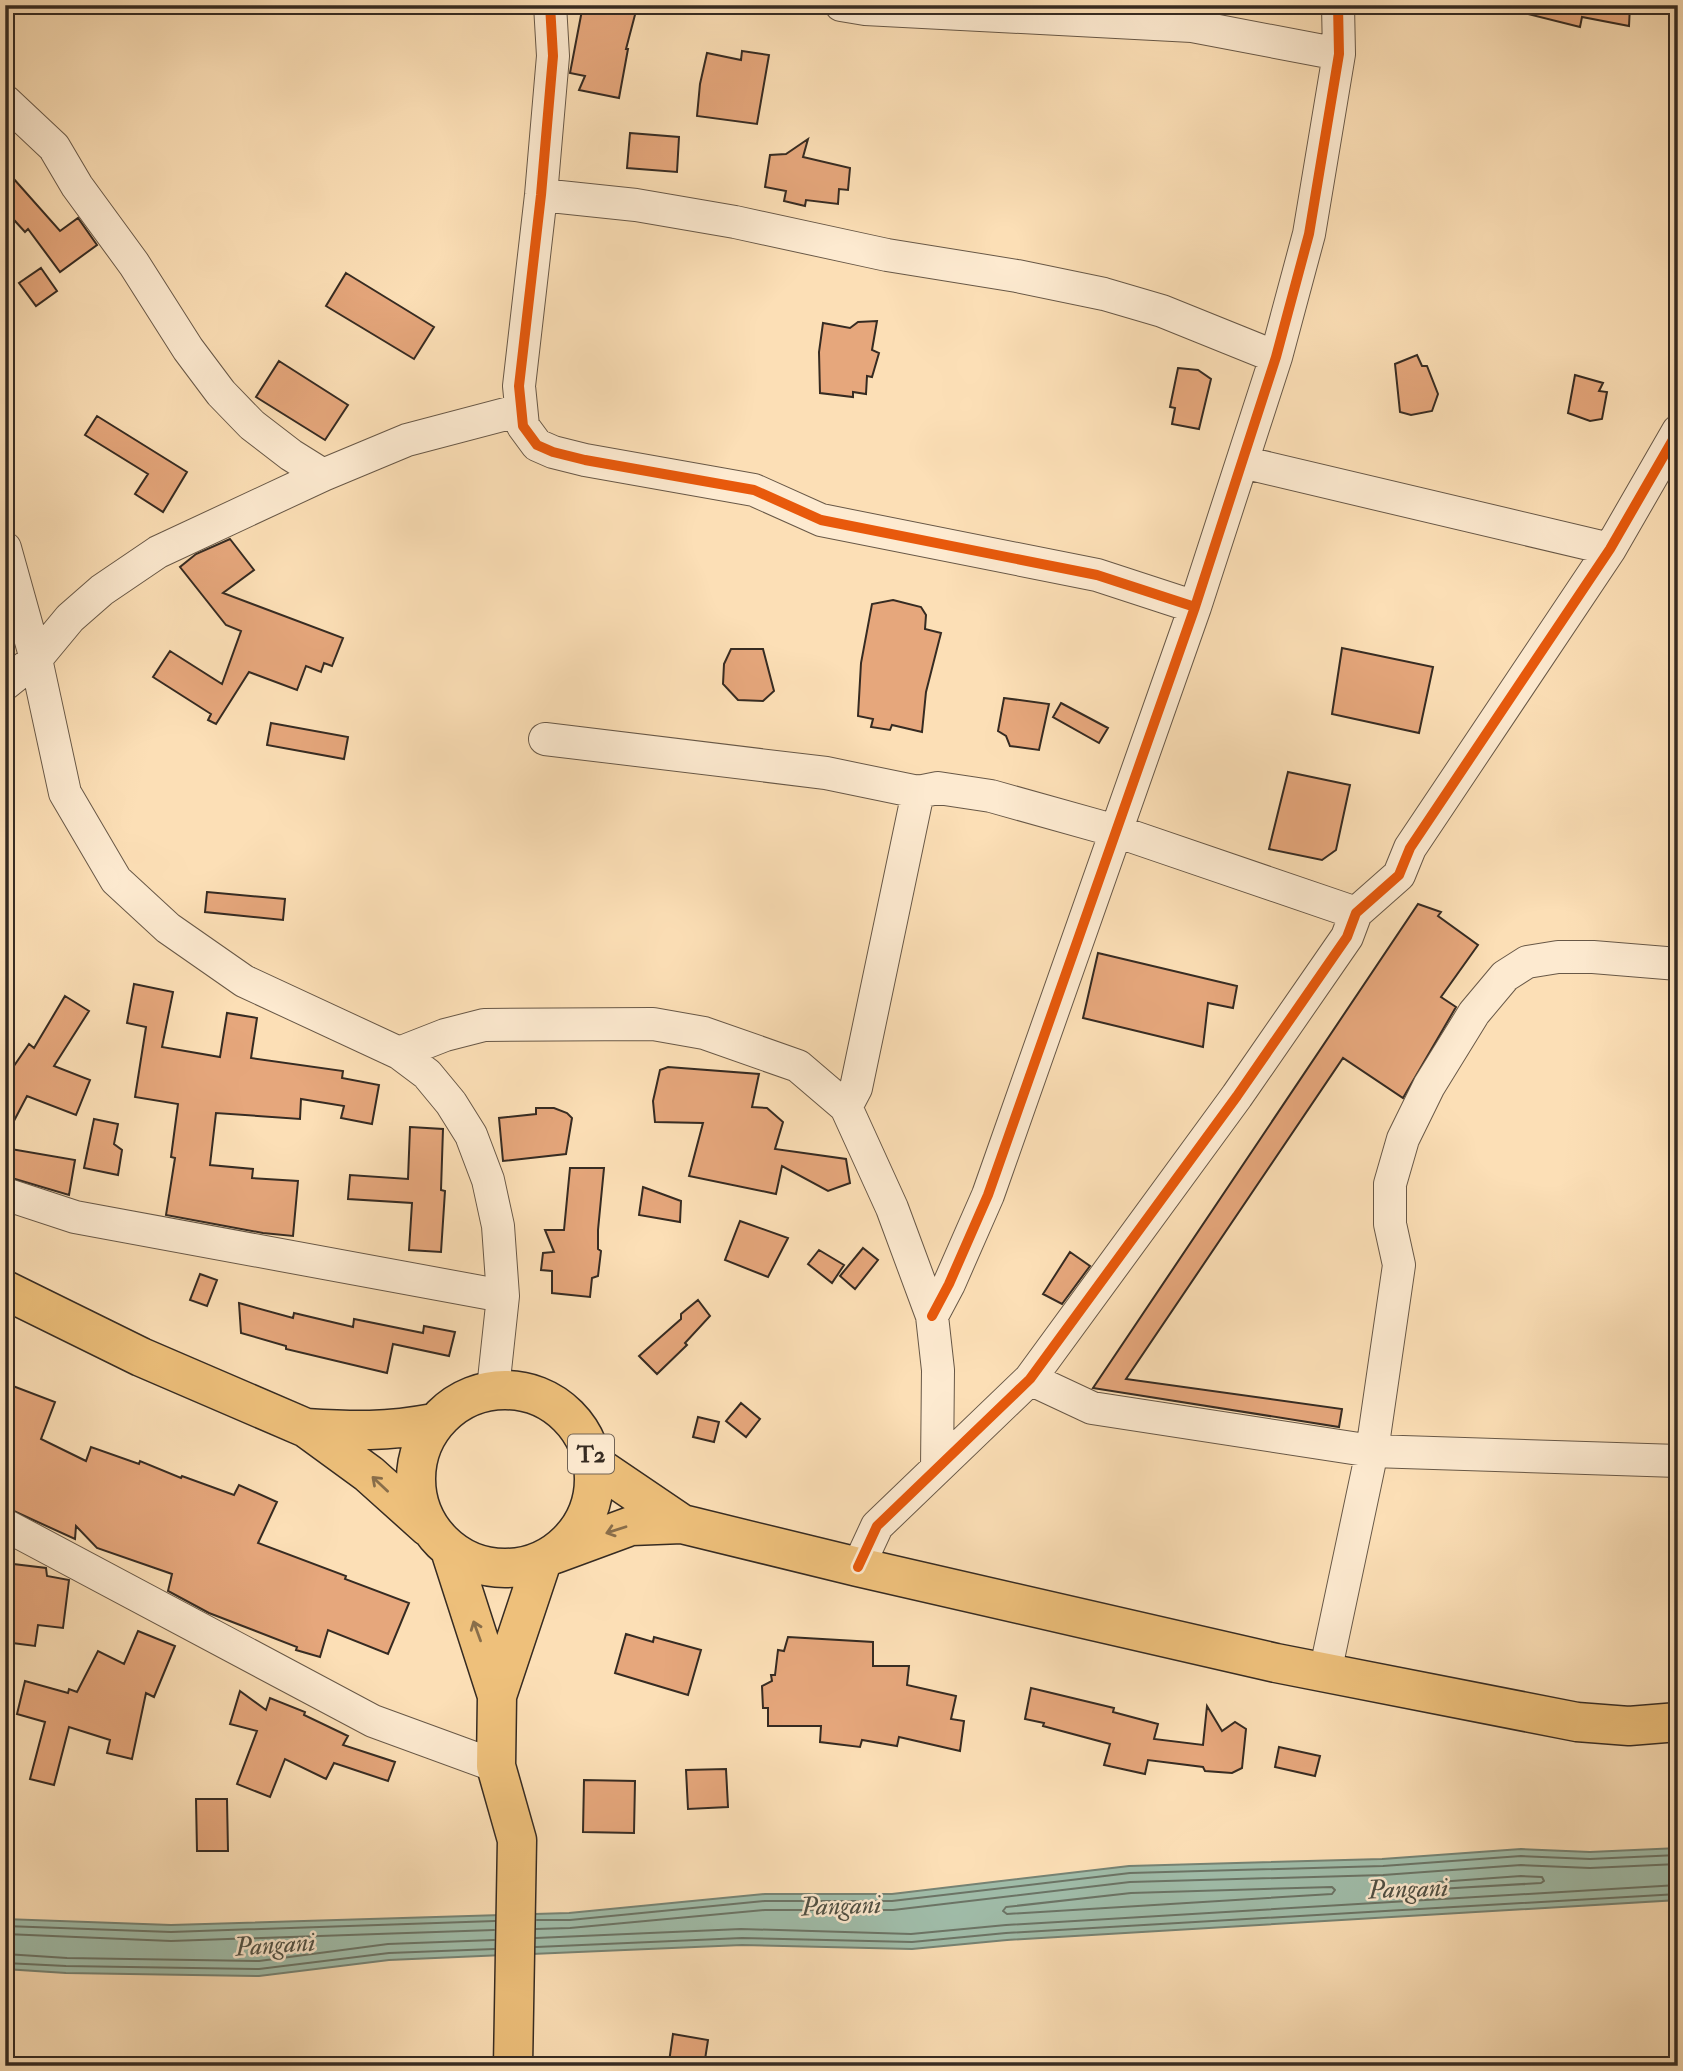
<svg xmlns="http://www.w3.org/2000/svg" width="1683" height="2071" font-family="'IM FELL Double Pica',serif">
<rect width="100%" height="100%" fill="#fcdfb6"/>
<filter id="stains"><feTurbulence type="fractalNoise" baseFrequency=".00286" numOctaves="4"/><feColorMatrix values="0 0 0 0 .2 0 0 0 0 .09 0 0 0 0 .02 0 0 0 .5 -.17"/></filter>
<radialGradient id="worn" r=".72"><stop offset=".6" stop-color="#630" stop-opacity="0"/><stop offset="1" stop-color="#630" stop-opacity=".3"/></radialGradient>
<path fill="#a0bdaa" stroke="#768374" stroke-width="2" d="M1678 1848V1900L1007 1940 912 1949 742 1945 389 1960 259 1976 66 1973 5 1969V1919L171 1925 569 1913 765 1894H892L1129 1866 1382 1859 1521 1849 1590 1852Z"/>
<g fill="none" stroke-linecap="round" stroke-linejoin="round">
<path stroke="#6b7466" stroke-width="2" d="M1521 1876 1542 1877 1544 1881 1541 1883 1438 1889 1435 1886 1438 1882Z
M1332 1887 1335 1890 1332 1894 1007 1914 1003 1911 1006 1907 1131 1893Z
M537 1920H570L765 1901H892L1130 1873 1383 1866 1521 1856 1590 1859 1678 1855
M5 1926 171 1932 495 1921
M536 1929 570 1928 765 1910H893L1130 1882 1383 1875 1521 1865 1590 1868 1678 1864
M5 1934 171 1941 494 1930
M536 1938 741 1929 911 1934 1006 1925 1678 1885
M536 1947 742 1938 912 1942 1006 1933 1678 1894
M5 1954 67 1958 259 1961 388 1944 494 1940
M5 1963 66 1966 259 1969 389 1953 494 1949"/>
</g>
<path fill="#e6a77c" stroke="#362b22" stroke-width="2" d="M583 5 612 10 614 6 636 11 626 49H628L619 98 579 90 585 76 570 73Z
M1521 5H1630L1629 26 1582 17 1580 27 1520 12Z
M742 51 769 55 757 124 697 116 700 84 707 53 741 60Z
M630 133 679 137 677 172 627 168Z
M808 139 803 157 850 168 848 190 839 189 838 204 806 200 805 206 784 201 786 191 765 187 770 155 786 154Z
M5 169 60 231 78 218 97 245 60 272 28 229 25 232 5 210Z
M41 268 57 291 36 306 19 283Z
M346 273 434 327 414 359 326 306Z
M877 321 872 350 879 353 872 377 867 376 866 394 853 392V397L820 393 819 352 823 323 850 328 858 322Z
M1417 355 1422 366H1427L1438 394 1432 411 1411 415 1400 412 1395 364Z
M279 361 348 405 325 440 256 397Z
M1178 368 1198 370 1211 379 1199 429 1172 424 1175 408 1170 407Z
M1575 375 1603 383 1599 391 1607 392 1602 419 1590 421 1568 413Z
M97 416 187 472 163 512 135 494 148 474 85 435Z
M230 539 254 570 223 593 343 638 332 666 324 663 321 672 306 666 297 690 249 672 216 724 208 720 211 714 153 677 170 651 222 684 241 631 226 625 180 567 196 554Z
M893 600 921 607 926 615 925 629 941 633 926 692 922 732 892 725 890 730 871 727 873 719 858 716 861 663 872 604Z
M1342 648 1433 667 1419 733 1332 714Z
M731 649H763L774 691 763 701 738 700 723 684 724 664Z
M1004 698 1049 704 1039 750 1010 746 1006 736 998 731Z
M1061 703 1108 728 1099 743 1053 717Z
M271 723 348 737 344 759 267 745Z
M1288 772 1350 785 1336 850 1322 860 1269 849Z
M207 892 285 899 283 920 205 912Z
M1418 904 1441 912 1438 916 1478 945 1441 997 1456 1007 1403 1098 1343 1058 1126 1379 1342 1409 1339 1427 1093 1388Z
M1098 953 1237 986 1233 1008 1208 1003 1203 1047 1083 1018Z
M134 984 173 992 162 1047 220 1057 227 1013 257 1018 251 1058 343 1071 342 1078 379 1085 372 1124 341 1118 344 1106 301 1099 300 1119 216 1113 210 1165 253 1169 252 1178 298 1181 293 1236 263 1233 166 1215 175 1158 171 1157 178 1104 135 1097 146 1027 127 1023Z
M65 996 89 1011 54 1066 90 1080 76 1115 27 1096 5 1138V1079L29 1044 34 1048Z
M668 1067 759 1074 752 1107 767 1108 783 1122 775 1149 846 1159 850 1183 828 1191 782 1166 776 1194 689 1176 703 1123 655 1122 653 1101 660 1070Z
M536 1108H554L567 1113 572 1118 566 1154 503 1161 499 1118 536 1114Z
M94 1119 118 1124 114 1144 122 1150 118 1175 84 1168Z
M410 1127 443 1129 441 1190 445 1191 441 1252 409 1250 412 1203 348 1199 350 1175 408 1179Z
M5 1148 75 1160 69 1195 5 1176Z
M570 1168H604L598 1230V1249L601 1251 598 1276 592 1278 590 1297 552 1293V1271L541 1270 543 1253 554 1252 545 1230H564Z
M643 1187 681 1201 680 1222 639 1215Z
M740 1221 788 1238 768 1277 725 1260Z
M863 1248 878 1260 855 1289 840 1276Z
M819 1250 844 1265 832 1283 808 1264Z
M1070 1252 1090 1266 1062 1304 1043 1294Z
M200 1274 217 1280 207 1306 190 1300Z
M698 1300 710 1316 685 1343 687 1345 657 1374 639 1356 681 1319V1314Z
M239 1303 293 1318 294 1313 353 1327 354 1319 423 1333 424 1326 455 1332 449 1356 393 1344 387 1373 286 1349V1346L241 1333Z
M5 1383 55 1402 41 1439 86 1461 91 1447 139 1464 140 1461 181 1478 182 1476 234 1495 239 1485 277 1502 258 1543 346 1576 345 1579 409 1603 388 1654 328 1630 320 1657 296 1650 297 1647 209 1613 168 1591 172 1574 97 1548 76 1526 75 1539 5 1507Z
M741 1403 760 1419 746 1437 726 1421Z
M698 1417 719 1422 714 1442 693 1437Z
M5 1563 46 1568 47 1576 69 1580 63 1628 38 1625 35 1646 5 1642Z
M138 1631 175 1646 154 1697 146 1693 132 1759 107 1753 110 1740 69 1727 54 1785 30 1779 45 1722 17 1714 25 1681 68 1693 69 1689 77 1692 98 1651 124 1664Z
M626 1634 653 1642 654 1637 701 1650 688 1695 615 1673Z
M788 1637 873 1642V1666H909L907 1685 956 1696 951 1719 964 1721 960 1751 899 1737 897 1746 862 1740 860 1747 820 1742 821 1726H768V1708H763L762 1686 772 1681 771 1675H775L778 1650 784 1651Z
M1031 1688 1114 1708 1113 1712 1158 1724 1154 1739 1203 1745 1207 1706 1222 1731 1235 1722 1246 1729 1242 1768 1232 1773 1205 1771 1203 1767 1148 1760 1145 1774 1104 1765 1110 1744 1043 1726 1044 1723 1025 1719Z
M240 1691 266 1710 270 1698 305 1712 304 1715 348 1736 343 1745 395 1762 388 1781 334 1763 326 1779 285 1759 270 1797 237 1784 257 1731 230 1724Z
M1279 1747 1320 1756 1315 1776 1275 1767Z
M726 1769 728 1807 688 1809 686 1770Z
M584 1780 635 1781 634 1833 583 1832Z
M196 1799H227L228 1851H197Z
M673 2034 708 2040 704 2066 669 2062Z"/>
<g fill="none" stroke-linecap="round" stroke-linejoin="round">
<g stroke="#685847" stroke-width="34">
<path id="minor" d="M550 5 553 56 541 195 519 386 523 426 537 445 553 452 585 460 754 490 821 520 1097 575 1195 607
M841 5 865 9 1192 26 1339 54
M5 101 54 147 77 186 134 264 188 349 221 393 252 425 291 455 323 475
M541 195 636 205 735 222 887 255 1017 276 1104 294 1162 311 1276 357
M1242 462 1610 549
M5 548 36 659 65 793 116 880 168 928 244 981 399 1053 427 1074 451 1103 471 1135 488 1180 498 1226 503 1296 493 1389
M5 684 36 659 70 618 102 590 158 552 323 475 407 440 521 410
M545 739 826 773 918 792 938 788 991 796 1116 831 1356 913
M399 1053 445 1035 484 1025 653 1024 704 1033 798 1066 846 1107 892 1208 932 1316 938 1370 937 1467
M846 1107 856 1088 918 792
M5 1194 75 1217 503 1296
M932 1316 949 1284 988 1195 1195 607 1276 357 1309 234 1339 54 1338 5
M1030 1379 1092 1408 1372 1451 1399 1265 1390 1224V1184L1403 1139 1429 1086 1474 1013 1505 976 1527 962 1558 957H1593L1678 964
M5 1525 373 1721 496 1766
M858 1567 877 1526 1030 1379 1237 1096 1347 937 1356 913 1399 875 1410 848 1610 549 1678 431
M1325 1673 1372 1451 1678 1461"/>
</g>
<g stroke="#362b22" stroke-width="41">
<path id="major" d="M595 1465 682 1524
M555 1554 631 1526 682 1524 858 1567 1276 1663 1577 1722 1629 1726 1678 1722"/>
</g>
<g stroke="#362b22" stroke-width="41">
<path id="highway" d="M5 1290 141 1357 306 1428 369 1474 428 1527
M416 1479a89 89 0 1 1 178 0a89 89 0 1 1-178 0Z
M306 1428C354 1431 386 1432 434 1423
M450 1550 497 1696
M513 2066 517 1840 496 1766 497 1696 542 1561"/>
</g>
<use href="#minor" stroke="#fdead0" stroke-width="32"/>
<use href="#major" stroke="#eec07b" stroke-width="38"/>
<use href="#highway" stroke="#eec07b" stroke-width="38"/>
<g stroke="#fdead0" stroke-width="15">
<path id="cycleway" d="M550 5 553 56 541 195 519 386 523 426 537 445 553 452 585 460 754 490 821 520 1097 575 1195 607
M932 1316 949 1284 988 1195 1195 607 1276 357 1309 234 1339 54 1338 5
M858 1567 877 1526 1030 1379 1237 1096 1347 937 1356 913 1399 875 1410 848 1610 549 1678 431"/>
</g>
<use href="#cycleway" stroke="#e8590c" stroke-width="10"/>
</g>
<defs><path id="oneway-shaft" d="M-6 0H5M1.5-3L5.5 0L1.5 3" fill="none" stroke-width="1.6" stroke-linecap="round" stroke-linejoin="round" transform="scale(1.75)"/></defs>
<g stroke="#896e4a">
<use href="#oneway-shaft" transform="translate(380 1484) rotate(-137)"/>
<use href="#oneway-shaft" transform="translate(616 1530) rotate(162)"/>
<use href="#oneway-shaft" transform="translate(477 1631) rotate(-110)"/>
</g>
<g text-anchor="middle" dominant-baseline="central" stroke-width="5" stroke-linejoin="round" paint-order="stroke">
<rect fill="#fdead0" stroke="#726456" stroke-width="2" x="568" y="1434.5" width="46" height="39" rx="5"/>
<g font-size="23" font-weight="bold" fill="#362b22">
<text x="591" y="1454">T2</text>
</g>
<g font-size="26" font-style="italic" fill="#505044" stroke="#fdead0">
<text transform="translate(1408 1889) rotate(-2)">Pangani</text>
<text transform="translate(841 1906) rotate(-2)">Pangani</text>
<text transform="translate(275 1945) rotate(-4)">Pangani</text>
</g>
</g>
<rect width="1683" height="2071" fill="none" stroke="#fcdfb6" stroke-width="28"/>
<rect x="7" y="7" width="1669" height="2057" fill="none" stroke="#362b22" stroke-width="3.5"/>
<rect x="14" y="14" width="1655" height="2043" fill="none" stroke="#362b22" stroke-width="2"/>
<rect width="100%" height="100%" filter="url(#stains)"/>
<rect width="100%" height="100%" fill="url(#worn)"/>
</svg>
